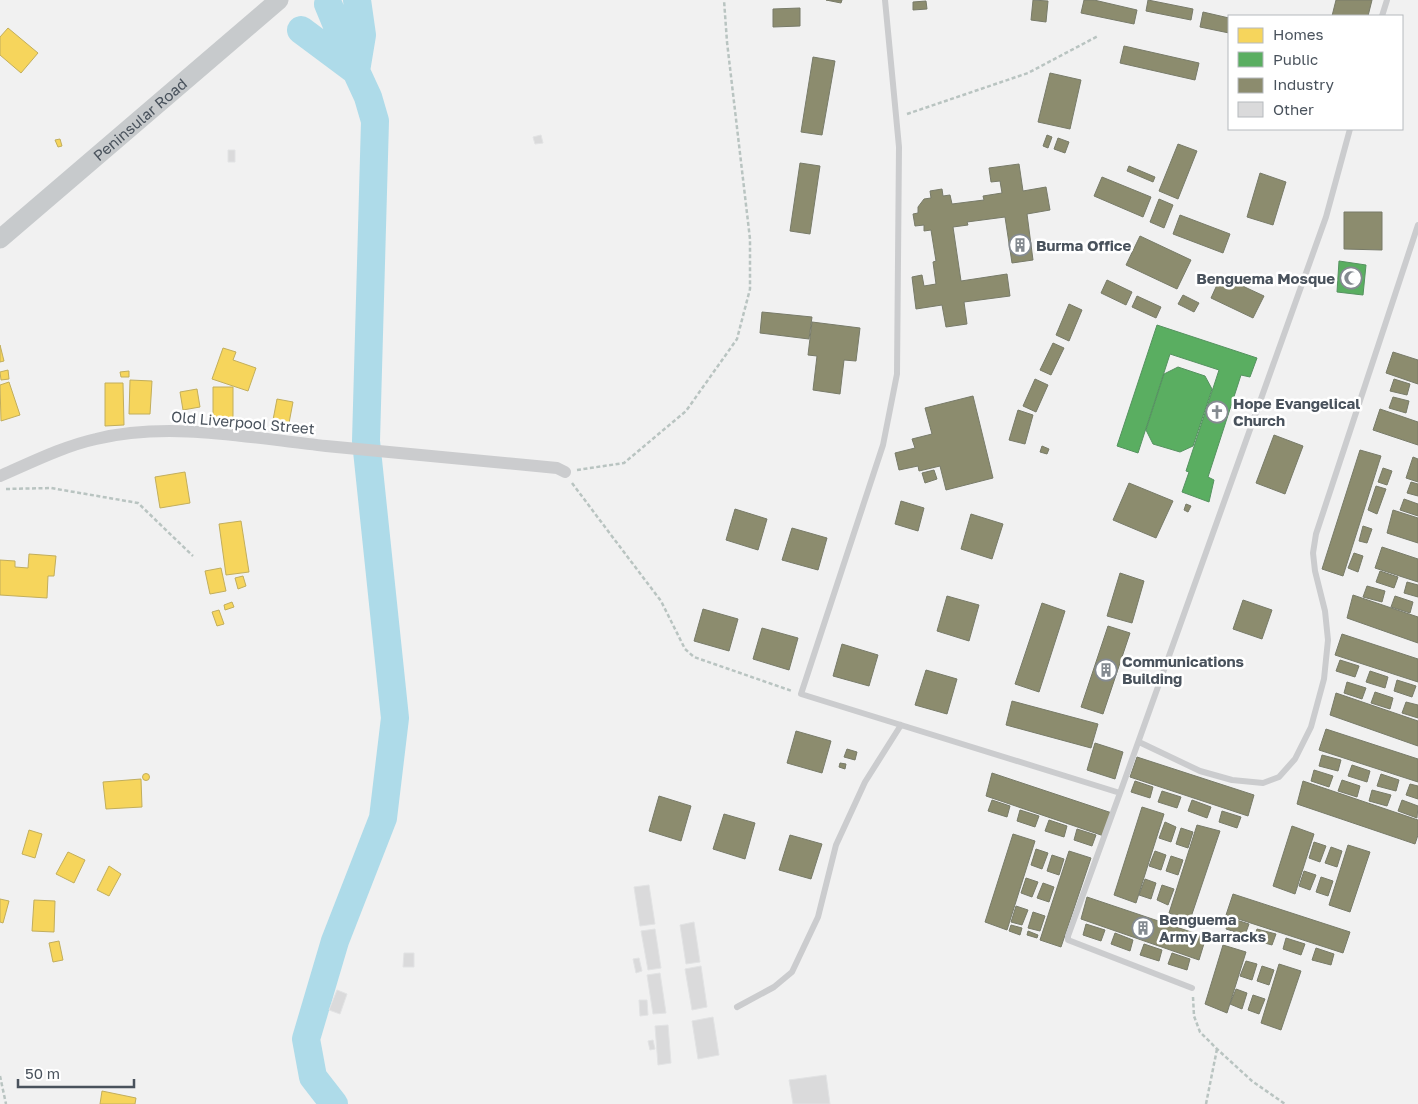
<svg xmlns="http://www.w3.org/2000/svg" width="1418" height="1104" font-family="'Golos Text',sans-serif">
<rect width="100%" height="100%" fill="#f1f1f1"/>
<path fill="#f6d55c" stroke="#c2ae5c" d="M8 28 38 53 21 73 0 55V37Z
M60 139 62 146 58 147 55 140Z
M0 345 4 361 0 362Z
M223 348 236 352 233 360 256 368 248 391 212 379Z
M8 370 9 379 1 380 0 372Z
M129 371V377H121L120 372Z
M130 380 152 381 150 414H129Z
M9 382 20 415 1 421 0 385Z
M105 383H123L124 425 105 426Z
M213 387H233V423H213Z
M197 389 200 407 183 410 180 392Z
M277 399 293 402 289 423 273 420Z
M185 472 190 503 160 508 155 477Z
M241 521 249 572 226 575 219 524Z
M29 554 56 556 54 576H48L47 598 0 595V560L15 561V567L28 568Z
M221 568 226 591 210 594 205 571Z
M243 576 246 586 238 589 235 578Z
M232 602 234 607 225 610 224 605Z
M219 610 224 624 217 626 212 612Z
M142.5 777a3.5 3.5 0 1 1 7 0a3.5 3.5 0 1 1-7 0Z
M141 779 142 807 106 809 103 782Z
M29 830 42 834 35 858 22 854Z
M68 852 85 860 74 883 56 874Z
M109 866 121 874 109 896 97 890Z
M0 899 9 901 3 923 0 922Z
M34 900 55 901 54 932 32 931Z
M59 941 63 960 53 962 49 943Z
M102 1091 136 1098 135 1104H100Z"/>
<path fill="#5aae61" stroke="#559260" d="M1339 261 1366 265 1363 295 1337 292Z
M1157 325 1257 358 1250 377 1241 375 1208 477 1214 480 1209 502 1182 492 1189 472 1186 471 1219 370 1170 354 1138 453 1117 446Z
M1178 367 1205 376 1212 389 1193 446 1180 452 1153 444 1146 430 1164 374Z"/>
<path fill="#8c8c6e" stroke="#787b69" d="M826 0H842L841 3Z
M1033 0 1048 1 1046 22 1031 20Z
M1084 0H1094L1137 10 1134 24 1081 13Z
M1148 0 1193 9 1191 20 1146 11Z
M1336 0H1372L1368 16H1332Z
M926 1 927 9 913 10V2Z
M800 8V26L773 27V9Z
M1203 12 1229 18V33L1200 27Z
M1124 46 1199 63 1195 80 1120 63Z
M813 57 835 61 822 135 801 132Z
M1050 73 1081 80 1070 129 1038 122Z
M1047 135 1052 137 1048 148 1043 146Z
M1058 138 1069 142 1065 153 1054 149Z
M1178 144 1197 151 1178 199 1159 191Z
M800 163 820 166 810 234 790 231Z
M1019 164 1023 191 1046 187 1050 210 1027 214 1033 260 1012 263 1005 217 967 222 968 225 953 227 961 281 1007 274 1010 296 964 302 967 324 946 327 942 305 916 309 912 277 922 275 924 286 936 284 933 262 936 261 931 230 924 231V225L915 226 913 214 918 213V207L924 199 931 198 930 191 942 189 943 196 950 195 952 204 984 200 983 196 1002 193 1000 181 991 182 989 168Z
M1129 166 1155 177 1153 182 1127 171Z
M1260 173 1286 182 1273 225 1247 217Z
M1102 177 1151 197 1143 217 1094 196Z
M1159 199 1173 205 1164 228 1150 222Z
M1344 212H1382V250L1344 249Z
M1180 215 1230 234 1223 253 1173 234Z
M1140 236 1191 260 1177 289 1126 265Z
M1221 276 1264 296 1253 318 1211 298Z
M1107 280 1132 292 1126 305 1101 293Z
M1183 295 1199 303 1194 312 1178 304Z
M1137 296 1161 307 1156 318 1132 307Z
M1069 304 1082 310 1069 341 1056 335Z
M762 312 812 317 809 339 760 333Z
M812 322 860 328 856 361 844 360 840 394 813 390 817 356 808 355Z
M1053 343 1064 348 1051 375 1040 370Z
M1393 352 1418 360V384L1386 373Z
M1035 379 1048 385 1036 412 1023 406Z
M1394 379 1410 384 1407 395 1390 391Z
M973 396 993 478 946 490 940 466 919 471 918 466 899 470 895 453 915 448 912 439 932 434 925 408Z
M1393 397 1409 401 1406 413 1389 408Z
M1380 409 1418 422V445L1373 430Z
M1018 410 1033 415 1025 444 1009 440Z
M1274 435 1303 446 1285 494 1256 483Z
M1042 446 1049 449 1047 454 1040 452Z
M1360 450 1381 456 1343 576 1322 569Z
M1413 457 1418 459V482L1406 478Z
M1383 468 1392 471 1387 485 1378 482Z
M934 470 937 479 925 483 922 473Z
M1411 482 1418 484V496L1407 493Z
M1129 483 1173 501 1156 538 1113 520Z
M1376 486 1386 489 1377 514 1368 510Z
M1404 499 1418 504V516L1400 510Z
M901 501 924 508 918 531 895 524Z
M1186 504 1191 506 1188 512 1184 510Z
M735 509 767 519 758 550 726 540Z
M1393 510 1418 518V543L1387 533Z
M971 514 1003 524 992 559 961 549Z
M1363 526 1372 529 1367 543 1359 541Z
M792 528 827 538 818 570 782 560Z
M1382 547 1418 559V582L1375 568Z
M1354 553 1363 556 1358 572 1348 568Z
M1380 571 1398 577 1394 588 1376 582Z
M1120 573 1144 581 1132 623 1107 616Z
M1407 582 1418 585V597L1404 593Z
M1367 586 1385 591 1382 602 1363 597Z
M1353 595 1418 617V643L1347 618Z
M947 596 979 605 969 641 937 631Z
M1395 596 1413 602 1410 613 1391 607Z
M1243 600 1272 610 1262 639 1233 629Z
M1042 603 1065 611 1039 692 1015 684Z
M703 609 738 619 729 651 694 641Z
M1108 626 1130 633 1103 714 1081 707Z
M762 628 798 638 789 670 753 659Z
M1342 634 1418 659V682L1335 655Z
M842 644 878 655 869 686 833 676Z
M1340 660 1359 666 1355 677 1336 671Z
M926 670 957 679 947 714 915 705Z
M1370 671 1388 677 1385 688 1366 682Z
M1397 680 1416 686 1412 697 1394 691Z
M1347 682 1366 688 1362 699 1344 693Z
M1375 692 1393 698 1390 709 1371 703Z
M1336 693 1418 721V746L1330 715Z
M1012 701 1098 724 1091 748 1006 725Z
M1406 702 1418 705V718L1402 713Z
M1326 729 1418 759V782L1319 750Z
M796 731 831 741 822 773 787 763Z
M1095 743 1123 752 1115 779 1087 770Z
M847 749 857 752 855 760 844 757Z
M1322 755 1341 760 1338 771 1319 766Z
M1137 757 1254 795 1248 816 1130 777Z
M840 763 846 764 845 769 839 767Z
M1352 765 1370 771 1367 782 1348 776Z
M1314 770 1333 776 1329 787 1311 781Z
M992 773 1112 813 1104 836 986 796Z
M1381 774 1399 780 1396 791 1377 786Z
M1342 780 1360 786 1357 797 1338 791Z
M1135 781 1153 787 1150 798 1131 792Z
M1303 781 1418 820V835L1415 844 1297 804Z
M1410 784 1418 786V799L1406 795Z
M1372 790 1391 795 1387 806 1369 801Z
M1162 791 1181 797 1177 808 1158 802Z
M659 796 691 806 681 841 649 831Z
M992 800 1010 806 1007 817 988 811Z
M1192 800 1211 807 1207 818 1188 811Z
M1402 800 1418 806 1417 818 1398 811Z
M1142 807 1164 814 1136 903 1114 895Z
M1020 810 1039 816 1035 827 1017 821Z
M1222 811 1241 817 1237 828 1219 822Z
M724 814 755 823 745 859 713 849Z
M1049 820 1067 826 1064 837 1045 831Z
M1165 822 1176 827 1171 842 1159 838Z
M1197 825 1220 831 1190 920 1169 913Z
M1292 826 1314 834 1295 894 1273 886Z
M1181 828 1193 832 1188 848 1176 844Z
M1077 829 1096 835 1092 846 1074 840Z
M1013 834 1035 841 1007 930 985 922Z
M790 835 822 844 811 879 779 870Z
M1314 842 1326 846 1320 862 1309 858Z
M1348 845 1370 852 1350 912 1329 905Z
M1331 847 1342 851 1337 867 1325 863Z
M1036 849 1048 853 1042 869 1031 865Z
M1069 851 1091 858 1061 947 1040 940Z
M1155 851 1166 855 1161 870 1149 866Z
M1052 855 1064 859 1059 875 1047 871Z
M1171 856 1183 860 1178 875 1166 871Z
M1304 871 1316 875 1310 890 1299 886Z
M1321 877 1333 881 1328 896 1316 892Z
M1026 878 1038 882 1032 897 1021 893Z
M1145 879 1156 883 1151 899 1139 895Z
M1043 883 1054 887 1049 902 1037 898Z
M1162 885 1174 889 1168 905 1157 900Z
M1233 894 1350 932 1343 953 1226 915Z
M1087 897 1206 937 1199 960 1081 919Z
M1016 906 1028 910 1022 925 1011 922Z
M1033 912 1045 916 1040 931 1028 928Z
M1230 918 1249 924 1245 935 1226 929Z
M1086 924 1105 930 1101 941 1083 935Z
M1011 925 1022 928 1020 935 1009 931Z
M1257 929 1276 934 1272 945 1254 940Z
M1028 931 1038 935 1037 938 1027 935Z
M1115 933 1133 940 1130 951 1111 944Z
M1286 938 1305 944 1301 955 1283 949Z
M1144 944 1162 950 1159 961 1140 955Z
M1223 945 1246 952 1227 1013 1205 1004Z
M1316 948 1334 954 1331 965 1312 960Z
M1172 953 1190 959 1187 970 1168 964Z
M1246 961 1257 964 1252 980 1240 976Z
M1279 964 1301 971 1281 1030 1261 1023Z
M1262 966 1274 970 1269 985 1257 981Z
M1236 989 1247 993 1242 1009 1230 1004Z
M1253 995 1265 999 1259 1014 1248 1010Z"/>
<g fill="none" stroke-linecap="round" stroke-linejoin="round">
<path stroke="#aedbe9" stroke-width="28" d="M328 4 355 69
M301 30 356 71 368 97 375 121 366 441 395 718 383 818 335 941 306 1039 313 1077 334 1104
M356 71 362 35 357 0"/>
</g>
<path fill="#dadadb" stroke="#e2e3e4" d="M541 135 543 143 535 144 533 137Z
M228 150H235V162H228Z
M649 885 655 924 640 926 634 887Z
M694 922 700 962 686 964 680 925Z
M655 929 661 968 648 970 641 931Z
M404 953H414V967H403Z
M639 958 642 971 636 973 633 959Z
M701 966 707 1007 692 1010 685 969Z
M660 973 666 1013 653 1014 647 975Z
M337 990 347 994 340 1014 329 1010Z
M639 1000H647L648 1015 640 1016Z
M713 1017 719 1055 698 1059 692 1021Z
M668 1025 671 1063 658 1065 655 1026Z
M653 1040 655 1049 650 1050 648 1041Z
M826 1075 830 1104H793L789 1080Z"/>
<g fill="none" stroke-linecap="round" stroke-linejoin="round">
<path stroke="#b9c4c1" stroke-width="2.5" stroke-dasharray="4 2.5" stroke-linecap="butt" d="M907 114 1028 73 1098 36
M577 470 624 463 686 411 737 339 750 289V239L727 42 724 0
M572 483 611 535 661 601 685 649 694 657 792 691
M6 489 51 488 138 503 193 556
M1193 997 1194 1016 1200 1032 1217 1049 1252 1081 1285 1104
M0 1076 6 1104
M1206 1104 1217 1049"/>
<path stroke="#cbccce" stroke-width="6" d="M885 0 899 147 897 374 883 445 801 694 1120 793 1326 217 1350 129
M1382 16 1387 0
M1139 742 1200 771 1232 780 1263 783 1279 777 1295 759 1311 727 1324 679 1328 640 1325 611 1315 571 1313 553 1316 534 1418 225
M1120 793 1068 936V940L1192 988
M737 1007 774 987 792 972 818 917 836 845 865 782 901 725"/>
<path stroke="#cbccce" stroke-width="12" d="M0 476C30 463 64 446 96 439 169 421 251 438 326 446 403 454 480 460 557 468L565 472"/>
<path stroke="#c7cacc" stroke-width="19" id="s1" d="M0 239 279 0"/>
</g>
<defs>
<g id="building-ring" transform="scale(1.125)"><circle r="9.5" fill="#fff" stroke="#848a90" stroke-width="1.5"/><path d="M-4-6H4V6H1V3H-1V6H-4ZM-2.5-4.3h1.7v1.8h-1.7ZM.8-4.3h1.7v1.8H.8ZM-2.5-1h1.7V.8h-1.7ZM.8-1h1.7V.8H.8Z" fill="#848a90"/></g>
<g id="mosque-ring" transform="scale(1.125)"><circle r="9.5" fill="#fff" stroke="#848a90" stroke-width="1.5"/><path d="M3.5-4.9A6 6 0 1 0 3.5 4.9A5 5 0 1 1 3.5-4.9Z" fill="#848a90"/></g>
<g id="church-ring" transform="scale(1.125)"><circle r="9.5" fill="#fff" stroke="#848a90" stroke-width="1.5"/><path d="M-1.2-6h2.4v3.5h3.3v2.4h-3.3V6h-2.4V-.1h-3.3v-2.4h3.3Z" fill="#848a90"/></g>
</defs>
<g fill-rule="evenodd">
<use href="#building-ring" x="1020" y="245"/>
<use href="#mosque-ring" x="1351" y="278"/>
<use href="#church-ring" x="1217" y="412"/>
<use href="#building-ring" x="1106" y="670"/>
<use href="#building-ring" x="1143" y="928"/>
</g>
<g text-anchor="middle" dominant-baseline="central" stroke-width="5" stroke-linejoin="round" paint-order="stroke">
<g font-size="15" fill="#49525c" stroke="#fff">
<text stroke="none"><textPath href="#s1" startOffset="184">Peninsular Road</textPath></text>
<text transform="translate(243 422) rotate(5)">Old Liverpool Street</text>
</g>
<g font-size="15" font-weight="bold" fill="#49525c" stroke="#fff" text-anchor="start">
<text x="1036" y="245">Burma Office</text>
<text x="1335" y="278" text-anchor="end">Benguema Mosque</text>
<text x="1233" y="403">Hope Evangelical<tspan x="1233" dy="17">Church</tspan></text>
<text x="1122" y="661">Communications<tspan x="1122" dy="17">Building</tspan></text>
<text x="1159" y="919">Benguema<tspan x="1159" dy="17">Army Barracks</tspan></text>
</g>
</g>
<rect x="1228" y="15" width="175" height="115" fill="#ffffff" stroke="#b6babe"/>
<rect x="1238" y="28" width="25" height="15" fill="#f6d55c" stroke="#b6babe"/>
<text x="1273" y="40" font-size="15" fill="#49525c">Homes</text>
<rect x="1238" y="52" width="25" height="15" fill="#5aae61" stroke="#b6babe"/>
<text x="1273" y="65" font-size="15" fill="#49525c">Public</text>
<rect x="1238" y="78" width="25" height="15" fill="#8c8c6e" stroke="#b6babe"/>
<text x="1273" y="90" font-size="15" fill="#49525c">Industry</text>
<rect x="1238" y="102" width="25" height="15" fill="#dadadb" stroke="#b6babe"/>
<text x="1273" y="115" font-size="15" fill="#49525c">Other</text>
<path d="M18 1079v8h116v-8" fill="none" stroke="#49525c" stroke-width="2.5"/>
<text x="25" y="1079" font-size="15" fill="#49525c" stroke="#ffffff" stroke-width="4" paint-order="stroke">50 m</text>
</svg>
